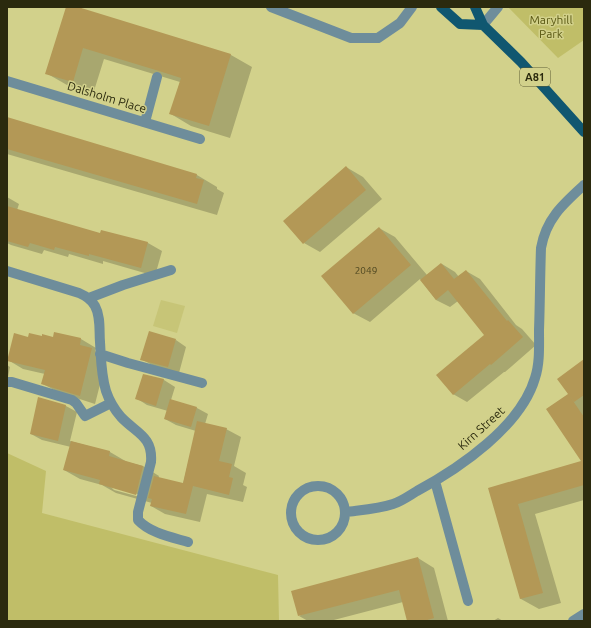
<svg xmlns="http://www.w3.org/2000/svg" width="591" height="628" font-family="Ubuntu,sans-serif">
<rect width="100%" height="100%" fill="#d2d18b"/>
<path fill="#c7c577" d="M161 300 185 306 177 333 153 326Z"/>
<path fill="#c0be68" d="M508 7H584V40L558 58Z
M7 453 46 471 42 513 278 575 279 621H7Z"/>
<path fill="#0003" fill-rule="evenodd" d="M67 7H75L231 55 252 67 230 138 191 126 171 114 180 82 104 59 93 94 67 85 46 73Z
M7 118 197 175 217 187V189L224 193 217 215 7 154Z
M346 167 363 177 382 199 320 252 304 243Z
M7 197 19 204 17 210 101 235 102 231 148 243 162 251 155 276 103 261V264L69 254 68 257 44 250 42 254 11 245 7 243Z
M379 228 395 237 427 275 442 264 455 272 459 277 466 271 480 279 516 325 522 329 536 345 505 372H504L467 402 453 394 486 335 458 301 450 307 436 300 420 279 370 322 353 313Z
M55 333 81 339 96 348 95 351 107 357 95 404 58 392 43 384 45 374 23 369 8 360 28 338H54Z
M176 340 186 347 179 373 152 365 141 359Z
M584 360V500L535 514 561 603 539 609 521 599 489 489 583 462 547 409 570 394Z
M7 365 10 367 7 382Z
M144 375 164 380 175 387 171 400 197 408 208 414 205 424 226 429 241 437 234 466 246 473 243 485 247 487 243 502 207 494 200 522 165 514 151 506 152 503 116 493 102 485 80 479 64 470 71 447 42 440 31 434 39 398 66 406 77 412 70 441 110 452 127 462 143 466 159 476 158 479 183 484 196 431 176 425 165 419 168 411 147 405 136 398ZM111 487 141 495 140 497 114 490Z
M418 558 434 568 448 621H408L403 602 330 621H308L299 616Z
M498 618 503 621H493Z"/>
<path fill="#b39856" d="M66 7H78L231 54 209 126 169 114 181 78 159 71 83 48 73 82 45 74Z
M7 117 197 174 196 178 204 180 197 204 7 149Z
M346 166 366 190 303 244 283 221Z
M7 206 100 233 101 230 148 242 141 268 89 254V256L55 247 54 250 30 243 28 247 7 241Z
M379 227 411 265 353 314 321 276Z
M441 263 454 279 466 270 507 321 508 320 523 337 491 365 490 364 453 395 436 375 484 335 448 290 436 300 420 280Z
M149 331 176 339 168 367 140 360Z
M54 332 81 338 80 345 92 348 80 396 41 384 45 370 7 361 14 333 28 337 29 333 42 336V334L53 337Z
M584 359V395L574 402 569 395 584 417V485L518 504 543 593 520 599 488 488 581 461 546 409 568 394 557 379Z
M143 374 164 379 156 406 135 399Z
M38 397 66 405 58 441 30 434Z
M170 399 197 407 191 427 164 419Z
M197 421 227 428 219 461 232 464 229 477 233 478 229 495 193 486 186 514 150 506 152 499 148 498 154 476 183 483Z
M71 441 110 451 109 456 143 466 136 495 99 484 100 480 63 470Z
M418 557 434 618 424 621H407L399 590 298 616 291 591Z"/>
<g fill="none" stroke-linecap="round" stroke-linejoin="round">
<path stroke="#6e8d9b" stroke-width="10" d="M271 7 351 38H378L400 23 412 7
M483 25 498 7
M7 81 200 139
M145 122 157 77
M7 271 79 293C86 296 91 299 95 306 101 317 99 331 100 342 101 358 101 375 106 391 109 400 114 409 121 417 136 433 153 436 151 462L138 512V520C150 533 171 537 188 542
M89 298 123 285 171 270
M100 354 128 363 202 383
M7 382H12L72 400 76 403 85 416 111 403
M435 481 468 601
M291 513a27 27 0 1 1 54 0a27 27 0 1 1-54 0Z
M346 512C361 510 378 509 393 504 402 501 410 495 417 491 460 468 521 426 535 378 540 363 539 346 539 330 540 303 540 275 541 248 546 219 563 204 584 185
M573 621 584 614"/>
<path stroke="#105770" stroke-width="10" d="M441 7 460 24 483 25
M475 7 483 25 521 62 584 132"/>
</g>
<g text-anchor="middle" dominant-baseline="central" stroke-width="3" stroke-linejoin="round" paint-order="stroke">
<g font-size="10" fill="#4d4620">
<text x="366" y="270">2049</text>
</g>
<rect fill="#d2d18b" stroke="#5d5c34" stroke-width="1" x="520" y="68" width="30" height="18" rx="3"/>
<g font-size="11" font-weight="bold" fill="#2b2a0e">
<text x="535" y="77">A81</text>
</g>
<g font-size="12" fill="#5a5813" stroke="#d2d18b">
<text x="551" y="19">Maryhill<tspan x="551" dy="14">Park</tspan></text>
</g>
<g font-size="12" fill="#2b2a0e" stroke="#d2d18b">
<text transform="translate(107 97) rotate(17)">Dalsholm Place</text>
<text transform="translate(481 428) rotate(-42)">Kirn Street</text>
</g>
</g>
<rect width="591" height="628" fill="none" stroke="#2b2a0e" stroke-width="16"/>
</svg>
